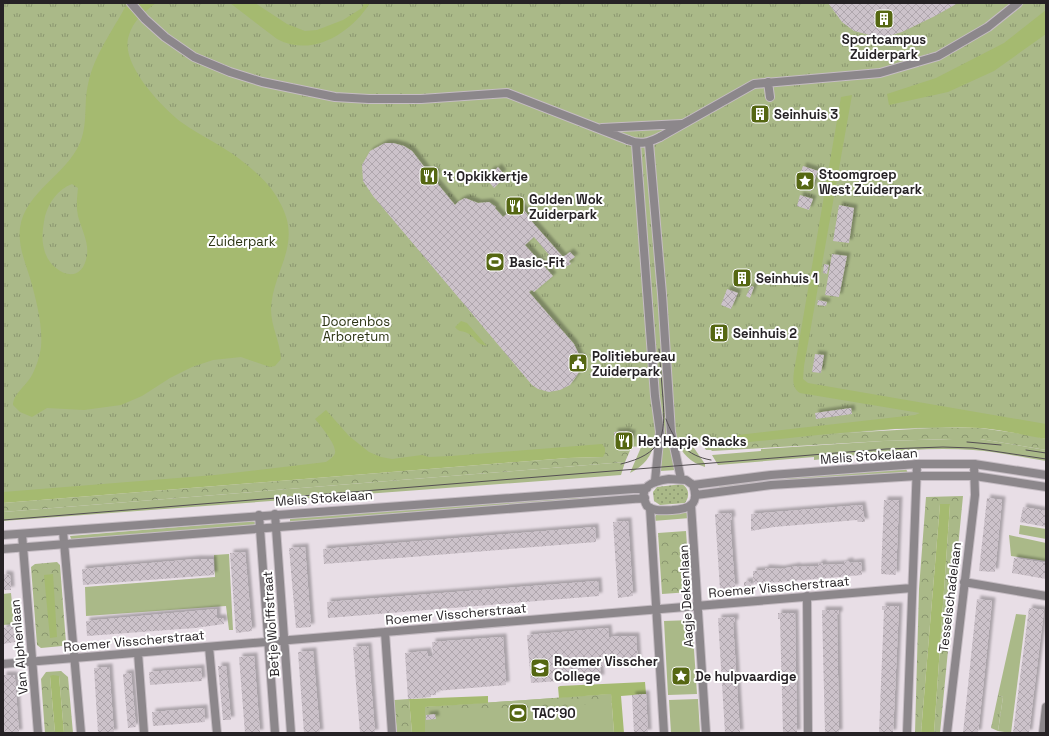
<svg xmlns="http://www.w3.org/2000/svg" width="1049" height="736" font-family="'Space Grotesk',sans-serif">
<defs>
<pattern id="forest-crowns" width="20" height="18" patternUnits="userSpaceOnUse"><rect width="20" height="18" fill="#aab988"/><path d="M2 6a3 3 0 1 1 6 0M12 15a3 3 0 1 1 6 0" fill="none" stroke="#8a966f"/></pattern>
<pattern id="park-tufts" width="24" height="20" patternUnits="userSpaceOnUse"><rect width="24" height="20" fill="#aab988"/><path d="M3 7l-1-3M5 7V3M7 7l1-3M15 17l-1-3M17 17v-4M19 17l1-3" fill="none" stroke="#8a966f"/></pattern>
<pattern id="garden-dots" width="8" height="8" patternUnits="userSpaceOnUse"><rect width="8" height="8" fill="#aab988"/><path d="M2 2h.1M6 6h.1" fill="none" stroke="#8a966f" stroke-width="1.8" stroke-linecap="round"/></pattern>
<pattern id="building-cross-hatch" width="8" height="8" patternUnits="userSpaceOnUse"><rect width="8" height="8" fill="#ccc2ca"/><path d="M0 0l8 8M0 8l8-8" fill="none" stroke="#afa6ad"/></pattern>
<filter id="shadow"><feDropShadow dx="3.5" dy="-3.5" stdDeviation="1" flood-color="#0004"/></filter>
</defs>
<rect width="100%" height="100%" fill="#e8dee6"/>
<path fill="#aab988" d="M685 435 705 464V467C690 462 682 454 676 439Z
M645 438 655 442C651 457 644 466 630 473Z
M953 439H980L1046 450V461C1022 457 998 452 973 450 920 446 866 454 814 460V457L718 465 712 455 761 451V449L883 441Z
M669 442 676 470 660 471 662 443Z
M625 462 621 475 3 521V512Z
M906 469 908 473 719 489V486L774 479Z
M621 494V497L290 523V518Z
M686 512 690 518 653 521 656 515Z
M251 521 256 522 257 526 72 541 70 536Z
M1020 525 1046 529V539L1019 534Z
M1009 535 1046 543V561L1011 556Z
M229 554 233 630H229L226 606 86 616 85 587 215 577 214 555Z
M11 593 14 624 3 625V594Z
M1016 614 1026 615 1011 733 998 731 1003 697 998 695Z
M692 620 697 694 668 695 664 621Z
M611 694 614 733H425V707Z
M698 699 700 733H671L669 700Z"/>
<path fill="url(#forest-crowns)" d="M689 426 827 434 932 428H980L1031 435 1046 439V450L980 439H952L883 441 712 451 711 450H706Z
M632 446 625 462 3 512V503L568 458 602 457 605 448Z
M963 496 940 733H934L950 504H940L921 733H915L919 589 926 497Z
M686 531 690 592 662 594 658 533Z
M57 562 60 565 66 643 62 646 41 648 37 645 31 567 35 564Z
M61 671 68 677 73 733H64L59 676H50L55 733H45L41 679 46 672Z
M611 694 612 703 424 714 425 707Z
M409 699 412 733H397L394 700Z"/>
<path fill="url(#park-tufts)" d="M3 3H1046V437L980 427 895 429 757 441 667 444 3 497Z
M998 695 1003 697 998 731 991 728Z"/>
<path fill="url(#garden-dots)" d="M682 484C689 488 690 496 685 503L660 505 654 501 653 492 657 487Z"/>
<path fill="#a5ba70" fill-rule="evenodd" d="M129 3H156C145 11 133 21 129 35 119 63 161 106 181 122 202 137 228 148 247 165 259 175 272 187 279 201 304 244 273 268 271 309 271 327 280 341 281 359L275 366 270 367 241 357 213 360 192 367 170 378 142 396 121 405 84 410 47 408 32 417 20 412 13 405C13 394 27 385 32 375 36 368 40 355 41 347 43 325 36 299 30 278 25 262 18 246 20 228 25 192 66 175 80 143 86 128 85 114 86 98 89 67 101 49 116 23 121 16 123 9 129 3ZM72 184 78 188C77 198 76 207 78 216 81 228 89 242 87 255 82 289 49 272 44 249 41 238 43 227 45 216 49 202 58 189 72 184Z
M230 3H255L287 24 305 31 317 30 343 20 362 8 364 3H370C351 33 312 58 277 39Z
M1046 10V34L994 71 948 92 889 105 887 94 936 78 1004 43Z
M852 95 804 366 803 379 808 383 1046 424V439C1024 435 1003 430 980 428 897 424 813 436 730 444L729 436 915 415 920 413 800 393C792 388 793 379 794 371L841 97Z
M461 321 467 323 487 346C476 344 477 339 469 334 463 330 459 333 455 327Z
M326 410 349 436 369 452 381 457 392 459 422 455 429 457 451 456 602 444 605 448V453L603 457 568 458 3 503V492L215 475 326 462C329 460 334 457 335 453 337 445 320 425 315 419Z
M940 504H950L934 733H921Z
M53 574 57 637 50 638 44 575Z
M53 675 59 676 64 733H55L50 676Z
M645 682 646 694 621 696 624 733H614L611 694 559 698 558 687 560 686Z
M488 696V703L425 707V733H412L409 699Z"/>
<path fill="url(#building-cross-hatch)" filter="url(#shadow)" d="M828 3H958L935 16 902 32 889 36 877 37 854 31 842 22Z
M385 143H393L404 146 412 151 429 173 436 171 437 176 432 177 455 205 459 201 465 198 478 203 489 202 496 207 495 208 503 217 512 210 510 207 517 202 528 215 527 216 563 257 570 252 575 257 569 261 571 264 561 269 534 237 525 245 553 276 534 292 532 290 529 292 574 344 580 357H582L578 374 570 385 560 390 549 392 538 389 532 385 373 196 363 181 362 165 370 151Z
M803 166 818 171 811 191 802 188 803 185 797 183Z
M498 167 503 173 497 178 500 182 494 188 488 181 486 183 483 179 492 169 494 171Z
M800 195 813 199 809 210 797 206Z
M839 205 854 208 849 243 833 241Z
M832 254 847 256 839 297 825 295Z
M824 264 829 265 827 274 823 273Z
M751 286 754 287 750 298 746 296Z
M727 289 738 293 731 309 721 305Z
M818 300 827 302 826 306 817 305Z
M815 354 824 355 821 373 812 372Z
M851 408 852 414 816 419 815 413Z
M627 431 628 433H632L631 442 618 443V441H615L614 432Z
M987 498 1002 500 995 572 979 571Z
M884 500H899L896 575 881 574Z
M862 505 865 522H858L857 520 774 527 751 531V514Z
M1023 507 1046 511V527L1020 522Z
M731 513 732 520H730L735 588 720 589 715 514Z
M628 521 633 596 618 598 613 522Z
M595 527 596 542 324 564 323 549Z
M305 547 311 627 296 628 289 548Z
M245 552 252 631 236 633 230 553Z
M1014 558 1046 563V579L1012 573Z
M197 559H213L214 575 83 585 82 569Z
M850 561V563L861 562 862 575 767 583 755 584 753 578V571L765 570V568L781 569 797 566V567L818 566V564L823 563V565L844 564V562Z
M3 574 10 575 11 590H3Z
M598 581 599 596 328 618 327 602Z
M750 581 751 587 744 588V582Z
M977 599 992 601 985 669 978 733H963Z
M882 606H899L893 733H879L884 610H882Z
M1029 608 1044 610 1034 691 1029 733H1013Z
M217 609V618H223L224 624 195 628 87 636 86 621Z
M822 610H839V615H837L839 733H825Z
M778 613H795L797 733H783L780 619H778Z
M735 617V623H733L740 733H725L718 618Z
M14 626 15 642 3 644V628Z
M608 628 609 638 614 636H636L638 664 617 667H600L601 678 531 683 527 635Z
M503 637 506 685 436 691V695H431V697L408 699 405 653 428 651V656H433L432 642Z
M368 646 375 733H360L353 647Z
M313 651 320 733H304L298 652Z
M254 656 260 733H245L239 657Z
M218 666H226L231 720H223Z
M109 667 114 733H98L94 668Z
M201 668 202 681 150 685 149 672Z
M131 673 136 727 128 728 123 674Z
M3 675H14L15 679 19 733H3Z
M646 694 648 733H634L632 695Z
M204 708 205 722 153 726 152 712Z
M435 714 436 719 426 720V715Z"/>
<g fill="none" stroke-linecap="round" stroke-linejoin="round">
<g stroke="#c5bcc3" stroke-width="10">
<path id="pedestrian" d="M131 3 145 19 165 37 194 57 230 72 262 82 335 97 369 99H421L507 93 628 140
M768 82 770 97
M602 128 682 124
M660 137 754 84 880 73 938 56 988 27 1018 3"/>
</g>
<g stroke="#c5bcc3" stroke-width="10">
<path id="minor" d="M628 140C640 145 648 143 660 137
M649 143 662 294 671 432 681 479
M636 144 655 396 660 432 655 481
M691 505 706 733
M650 508 664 733
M275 514 291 733
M259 515 275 733
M63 531 81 733
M22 534 38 733
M964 582 1046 596
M807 596 808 733
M385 632 392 733
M209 647 217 733
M138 653 144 733
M3 664 912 588
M907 733 917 464
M947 733 975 495 974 464
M1043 733 1046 707"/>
</g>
<g stroke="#c5bcc3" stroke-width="10">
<path id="tertiary" d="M669 479 686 480 693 485C700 505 689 509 672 510 663 510 655 512 647 506 636 486 654 481 669 479Z
M693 485 771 475 917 464H974L1046 475
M696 495 771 485 917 476H975L1046 487
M3 535 647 488
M3 549 645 498"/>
</g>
<use href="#pedestrian" stroke="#8c878b" stroke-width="8"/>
<use href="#minor" stroke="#8c878b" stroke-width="8"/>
<use href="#tertiary" stroke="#8c878b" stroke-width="8"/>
<path stroke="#544f53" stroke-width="1" d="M666 419C674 441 687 456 711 460
M967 442 1001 445
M1026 450 1046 453
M621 464C662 454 666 437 663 399 662 382 660 365 659 349
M3 520 886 449 943 447 973 448 1046 459"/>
</g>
<defs>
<g id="building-square" transform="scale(1)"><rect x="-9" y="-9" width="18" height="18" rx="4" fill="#556712" stroke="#fff"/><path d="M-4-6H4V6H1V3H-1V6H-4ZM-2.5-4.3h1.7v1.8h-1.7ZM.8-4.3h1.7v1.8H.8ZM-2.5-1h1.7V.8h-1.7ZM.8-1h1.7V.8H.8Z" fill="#fff"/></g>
<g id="restaurant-square" transform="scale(1)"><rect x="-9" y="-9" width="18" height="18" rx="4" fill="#556712" stroke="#fff"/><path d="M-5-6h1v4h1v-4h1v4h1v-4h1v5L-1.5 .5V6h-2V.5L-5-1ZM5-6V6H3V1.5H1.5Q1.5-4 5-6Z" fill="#fff"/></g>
<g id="sight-square" transform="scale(1)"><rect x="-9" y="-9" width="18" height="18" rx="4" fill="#556712" stroke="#fff"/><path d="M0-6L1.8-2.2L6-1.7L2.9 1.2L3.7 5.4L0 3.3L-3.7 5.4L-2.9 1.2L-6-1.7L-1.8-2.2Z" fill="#fff"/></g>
<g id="stadium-square" transform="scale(1)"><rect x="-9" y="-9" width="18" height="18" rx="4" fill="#556712" stroke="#fff"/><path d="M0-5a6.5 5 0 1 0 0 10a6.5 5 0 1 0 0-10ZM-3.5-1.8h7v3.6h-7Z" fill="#fff"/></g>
<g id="civic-square" transform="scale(1)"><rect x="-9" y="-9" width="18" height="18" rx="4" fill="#556712" stroke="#fff"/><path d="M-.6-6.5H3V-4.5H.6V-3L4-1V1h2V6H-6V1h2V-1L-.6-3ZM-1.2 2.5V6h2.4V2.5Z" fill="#fff"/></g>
<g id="school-square" transform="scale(1)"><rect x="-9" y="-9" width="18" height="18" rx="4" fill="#556712" stroke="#fff"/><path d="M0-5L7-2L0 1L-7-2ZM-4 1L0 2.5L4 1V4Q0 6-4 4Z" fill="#fff"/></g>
</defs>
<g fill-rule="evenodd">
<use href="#building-square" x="884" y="19"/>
<use href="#building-square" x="760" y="114"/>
<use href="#restaurant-square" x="429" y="176"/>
<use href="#sight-square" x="805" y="181"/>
<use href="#restaurant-square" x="515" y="206"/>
<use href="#stadium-square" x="495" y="262"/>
<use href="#building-square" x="742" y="278"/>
<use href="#building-square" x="719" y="333"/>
<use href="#civic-square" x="578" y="363"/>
<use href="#restaurant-square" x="624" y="441"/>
<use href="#school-square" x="540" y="668"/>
<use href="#sight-square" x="681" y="676"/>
<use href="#stadium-square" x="518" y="713"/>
</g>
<g text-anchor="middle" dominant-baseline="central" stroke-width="4" stroke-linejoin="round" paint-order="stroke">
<g font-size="13" font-weight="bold" fill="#262225" stroke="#fff" text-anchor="start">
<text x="884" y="39" text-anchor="middle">Sportcampus<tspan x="884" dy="15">Zuiderpark</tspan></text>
<text x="774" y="114">Seinhuis 3</text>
<text x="819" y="174">Stoomgroep<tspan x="819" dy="15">West Zuiderpark</tspan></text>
<text x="443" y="176">'t Opkikkertje</text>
<text x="529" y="199">Golden Wok<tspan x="529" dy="15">Zuiderpark</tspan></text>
<text x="509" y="262">Basic-Fit</text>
<text x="756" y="278">Seinhuis 1</text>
<text x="733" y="333">Seinhuis 2</text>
<text x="592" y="356">Politiebureau<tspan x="592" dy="15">Zuiderpark</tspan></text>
<text x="638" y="441">Het Hapje Snacks</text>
<text x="554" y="661">Roemer Visscher<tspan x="554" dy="15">College</tspan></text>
<text x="695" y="676">De hulpvaardige</text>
<text x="532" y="713">TAC'90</text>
</g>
<g font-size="13" fill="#2a3212" stroke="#fff">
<text x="242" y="241">Zuiderpark</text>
<text x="356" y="321">Doorenbos<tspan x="356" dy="15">Arboretum</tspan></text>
</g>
<g font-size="13" fill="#262225" stroke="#fff">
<text transform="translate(869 456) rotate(-4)">Melis Stokelaan</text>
<text transform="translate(324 498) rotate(-4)">Melis Stokelaan</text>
<text transform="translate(779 587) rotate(-5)">Roemer Visscherstraat</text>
<text transform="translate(686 596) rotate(-93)">Aagje Dekenlaan</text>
<text transform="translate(950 597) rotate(-83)">Tesselschadelaan</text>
<text transform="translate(456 614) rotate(-5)">Roemer Visscherstraat</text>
<text transform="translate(271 624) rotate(-94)">Betje Wolffstraat</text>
<text transform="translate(134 641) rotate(-5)">Roemer Visscherstraat</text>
<text transform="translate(19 647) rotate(-95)">Van Alphenlaan</text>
</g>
</g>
<rect width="1049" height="736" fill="none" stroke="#262225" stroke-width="8"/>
</svg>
